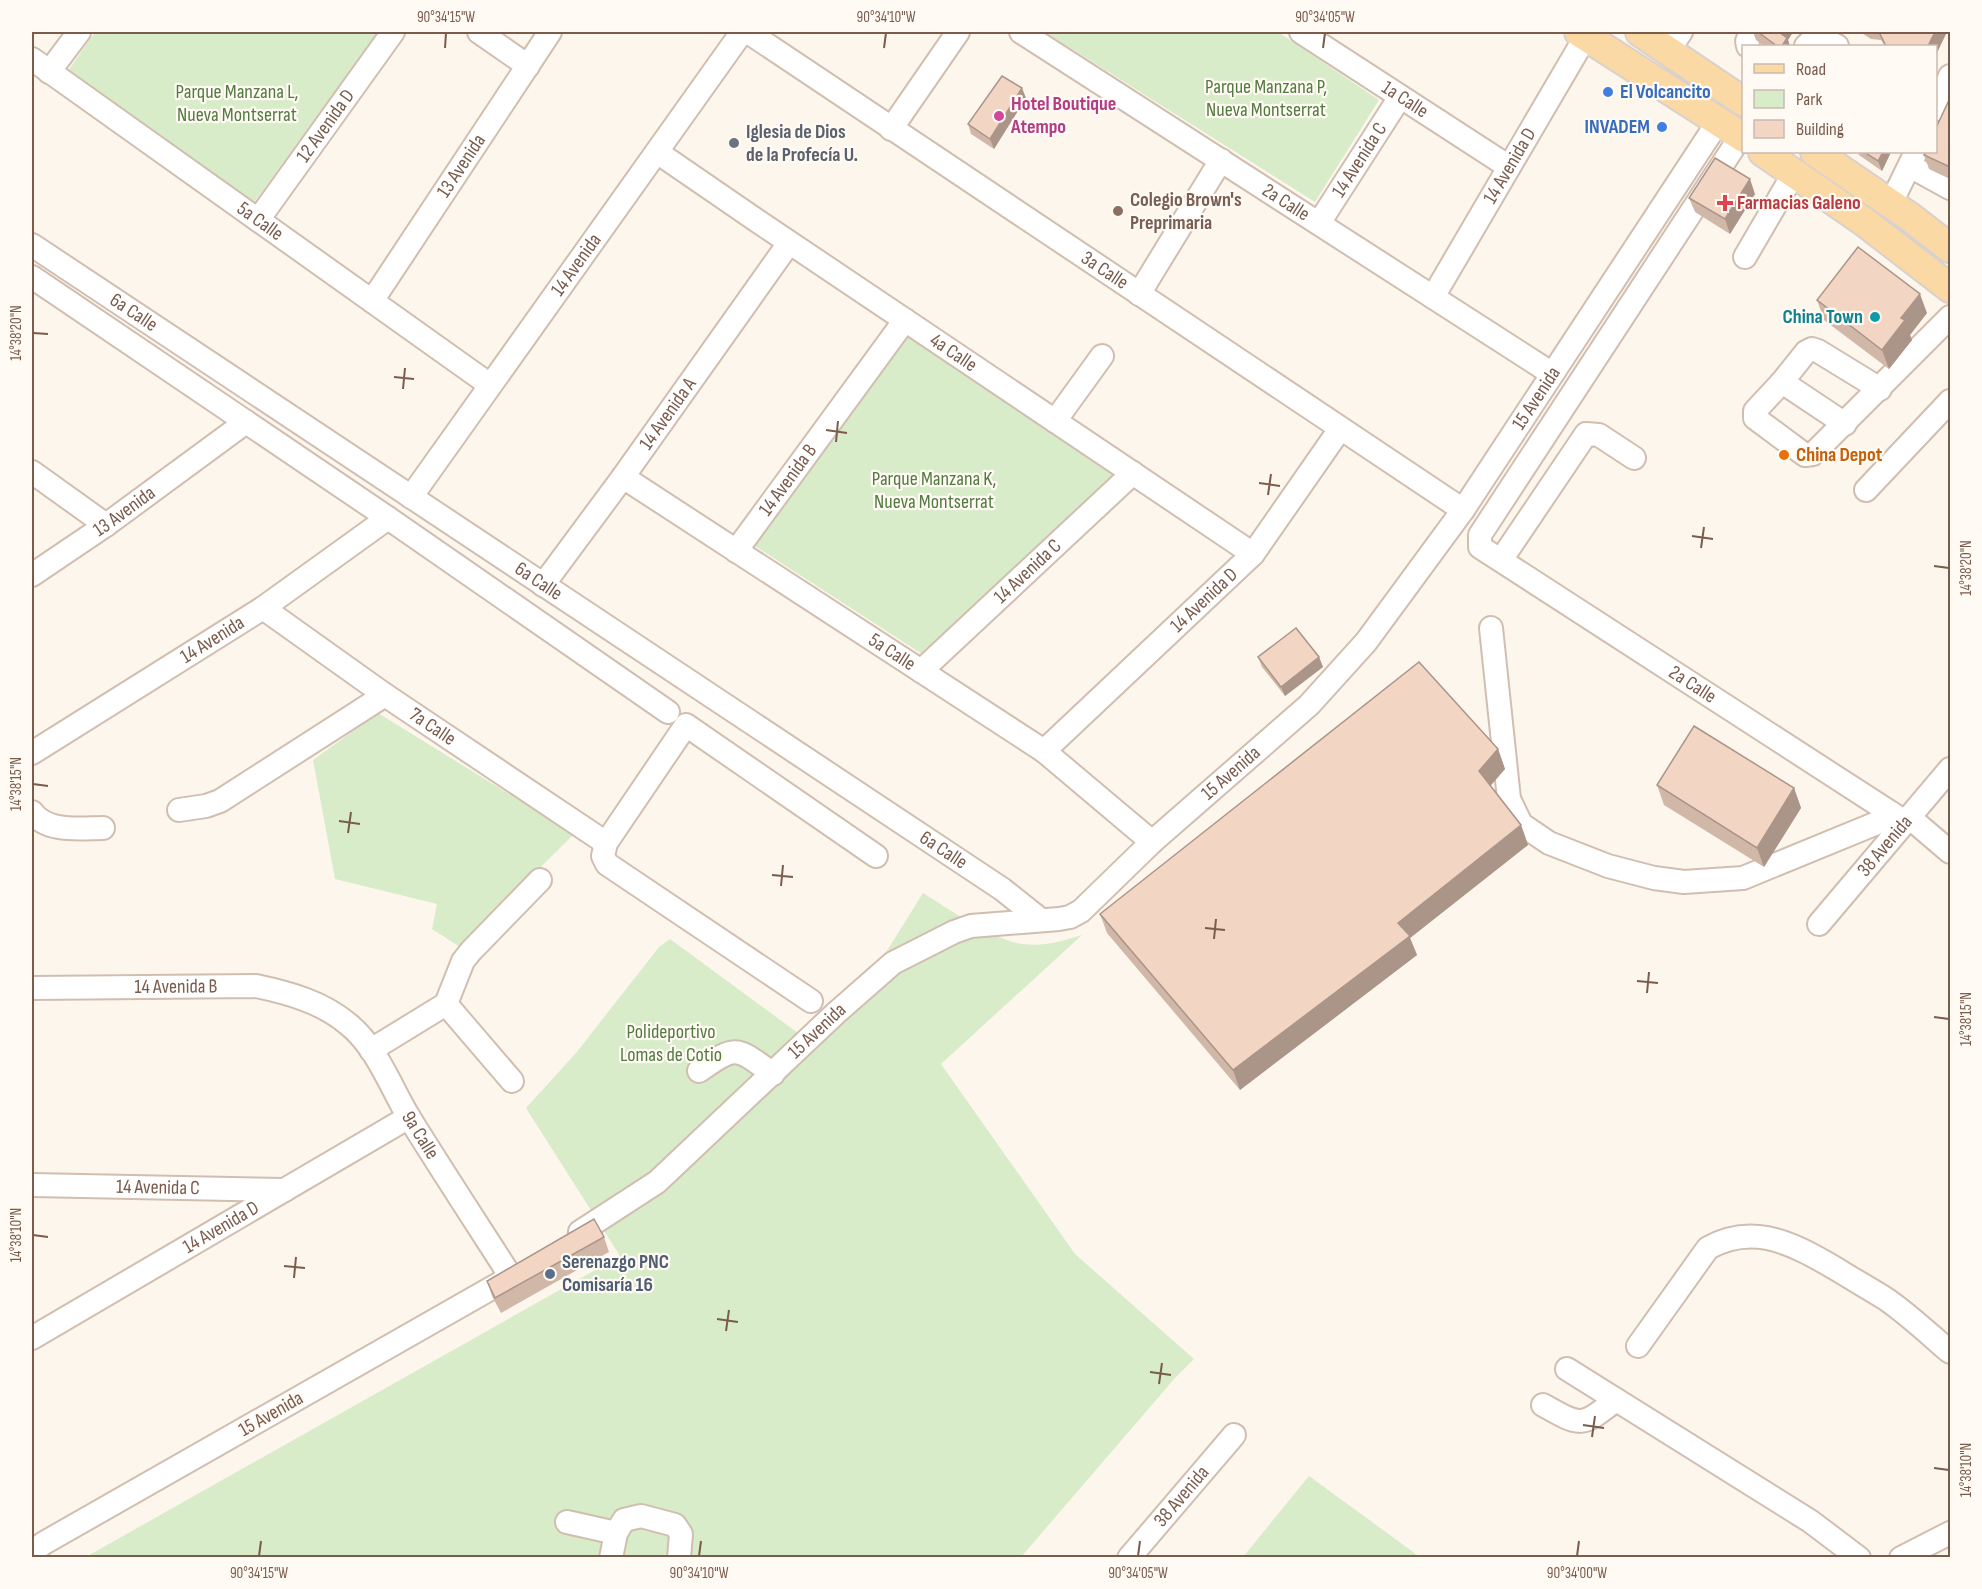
<svg xmlns="http://www.w3.org/2000/svg" width="1982" height="1589" font-family="'Sofia Sans Condensed',sans-serif">
<rect width="100%" height="100%" fill="#fdf6ec"/>
<path fill="#d8ecc9" d="M95 32H378L253 204 68 71Z
M1045 32H1278L1379 100 1315 202Z
M908 331 1118 475 925 656 752 544Z
M378 713 574 834 460 947 432 929 437 904 335 879 313 760Z
M923 893C949 909 993 940 1022 944 1042 947 1063 941 1082 935L941 1064 1075 1254 1194 1359 1175 1378 1021 1557 84 1558 620 1256 526 1108 576 1053 659 947 670 939 802 1036 823 1039 840 1026Z
M1309 1476 1420 1557H1243Z"/>
<g fill="none" stroke-linecap="round" stroke-linejoin="round">
<g stroke="#d1beb0" stroke-width="26">
<g id="minor">
<path d="M479 32 528 66"/>
<path id="s1" d="M748 32 1463 510"/>
<path id="s2" d="M1021 32 1551 373"/>
<path id="s3" d="M1301 32 1509 167"/>
<path d="M1748 46 1747 41 1752 32"/>
<path d="M1806 46C1815 35 1826 40 1837 46"/>
<path d="M1668 51 1681 32"/>
<path id="s4" d="M32 59 490 385"/>
<path d="M49 72 79 32"/>
<path d="M1936 109 1950 76"/>
<path d="M891 129 958 32"/>
<path id="s5" d="M1741 136 1480 535V547L1905 822"/>
<path id="s6" d="M657 152 756 220 1253 554"/>
<path d="M1910 166 1950 188"/>
<path d="M1891 203 1916 152"/>
<path id="s7" d="M258 220 393 32"/>
<path id="s8" d="M1319 223 1400 97"/>
<path id="s9" d="M32 245 1002 889 1041 920"/>
<path d="M1745 257 1794 173"/>
<path d="M32 277 388 518 668 712"/>
<path d="M1139 294 1221 160"/>
<path id="s10" d="M1433 297 1586 36"/>
<path id="s11" d="M372 301 550 32"/>
<path d="M1782 382 1755 411V418L1805 455 1813 454 1950 317"/>
<path d="M1055 421 1102 356"/>
<path d="M1845 424 1782 382 1806 352 1812 349 1818 351 1880 389"/>
<path d="M32 472 106 525"/>
<path id="s12" d="M623 477 1044 751 1152 842"/>
<path d="M1866 490 1950 401"/>
<path id="s13" d="M411 497 742 32"/>
<path id="s14" d="M736 551 905 320"/>
<path d="M1501 560 1586 434 1599 435 1634 458"/>
<path id="s15" d="M32 575 106 525 246 422"/>
<path id="s16" d="M543 585 623 477 789 243"/>
<path id="s17" d="M263 608 385 695 606 843"/>
<path d="M1491 628 1509 799 1521 824 1549 843 1608 866 1654 878 1684 882 1743 878 1877 823 1891 813"/>
<path id="s18" d="M921 671 1133 473"/>
<path id="s19" d="M1044 751 1253 554 1340 429"/>
<path id="s20" d="M32 753 263 608 388 518"/>
<path d="M179 810 206 806 220 801 385 695"/>
<path d="M32 812C47 833 80 828 103 828"/>
<path d="M1909 817 1950 852"/>
<path id="s21" d="M1819 924 1950 769"/>
<path id="s22" d="M32 988 256 986C289 993 322 1002 348 1024 377 1047 391 1088 410 1119 443 1172 477 1224 511 1277L44 1543 32 1552"/>
<path d="M811 1001 607 864 603 856 606 843 686 725 876 856"/>
<path d="M446 1004 512 1081"/>
<path d="M371 1050 446 1004 463 961 471 951 540 880"/>
<path d="M699 1071C737 1044 736 1047 773 1074"/>
<path id="s23" d="M32 1185 285 1190"/>
<path id="s24" d="M580 1232 657 1182 836 1013 893 963 954 932 971 926 1059 919 1070 917 1081 911 1152 842 1309 705 1366 642 1463 510 1718 122"/>
<path id="s25" d="M32 1338 409 1117"/>
<path d="M1638 1346 1708 1248C1726 1238 1746 1234 1767 1238 1792 1243 1816 1257 1838 1270 1854 1280 1870 1289 1886 1299 1909 1315 1929 1334 1950 1352"/>
<path d="M1567 1369 1810 1521 1859 1558"/>
<path d="M1543 1405C1582 1427 1581 1427 1616 1400"/>
<path d="M567 1522 616 1533"/>
<path d="M611 1558 616 1533 624 1520 641 1516 675 1525 681 1534 679 1558"/>
<path id="s26" d="M1129 1558 1234 1435"/>
<path d="M1901 1558 1950 1533"/>
</g>
</g>
<g stroke="#dad1cd" stroke-width="32">
<path id="major" d="M1579 32 1744 138
M1640 32 1744 102
M1763 152 1863 221 1950 288
M1815 152 1910 217 1950 248"/>
</g>
<use href="#minor" stroke="#fff" stroke-width="22"/>
<use href="#major" stroke="#fbd9a5" stroke-width="28"/>
</g>
<path fill="#d1b7a8" d="M1753 32H1793L1788 40 1790 46H1764L1756 40Z
M1860 32H1947L1935 46H1885L1881 40 1871 39Z
M1026 98 994 149 971 134 968 124Z
M1950 98V179L1929 169 1924 155Z
M1858 152H1891L1882 171 1859 155Z
M1755 194 1730 234 1695 212 1689 198Z
M1817 300 1927 313 1910 335 1912 340 1889 369 1824 320Z
M1258 657H1319L1323 667 1285 696 1262 667Z
M1498 749 1505 769 1490 786 1521 825 1528 845 1410 938 1417 955 1240 1090 1107 933 1100 914Z
M1657 785 1794 788 1801 808 1764 867 1664 805Z
M604 1237 609 1252 501 1313 492 1296 487 1281Z"/>
<path fill="#aa9588" d="M1779 32H1793L1788 40 1790 46H1782Z
M1935 32H1947L1935 57V46H1928Z
M1022 88 1026 98 994 149 990 139Z
M1883 152H1891L1882 171 1878 161Z
M1750 179 1755 194 1730 234 1725 219Z
M1920 294 1927 313 1910 335 1912 340 1889 369 1882 350 1901 318Z
M1319 657 1323 667 1285 696 1281 687Z
M1498 749 1505 769 1486 791 1479 771Z
M1794 788 1801 808 1764 867 1757 848Z
M1521 825 1528 845 1410 938 1417 955 1240 1090 1233 1070 1398 923Z"/>
<path fill="#f3d5c3" stroke="#aa9588" stroke-width="1.5" d="M1758 32H1779L1787 38 1782 46H1777Z
M1879 32H1935L1928 46H1886Z
M1002 76 1022 88 990 139 968 124Z
M1950 98V167L1924 155 1926 152H1935V130Z
M1864 152H1883L1878 161Z
M1715 158 1750 179 1725 219 1689 198Z
M1858 247 1920 294 1901 318 1905 320 1882 350 1817 300Z
M1296 628 1319 657 1281 687 1258 657Z
M1419 662 1498 749 1479 771 1521 825 1398 923 1410 936 1233 1070 1100 914Z
M1694 726 1794 788 1757 848 1657 785Z
M594 1219 604 1237 495 1298 487 1281Z"/>
<path fill="none" stroke="#7a5c4d" stroke-width="2" d="M445 48 446 33M884 48 886 33M1323 48 1325 33M33 333 48 334M394 377 414 379M403 389 405 368M826 430 847 433M836 442 838 421M1259 483 1280 486M1268 495 1271 474M1692 536 1713 539M1701 548 1704 527M1934 566 1949 568M33 784 48 786M339 821 360 824M348 833 351 812M772 875 793 877M781 886 783 865M1205 928 1225 930M1214 939 1216 919M1637 981 1658 983M1647 993 1649 972M1934 1017 1949 1019M33 1235 48 1237M284 1266 305 1268M294 1278 296 1257M717 1319 738 1322M726 1331 729 1310M1150 1372 1171 1375M1159 1384 1162 1363M1583 1425 1604 1428M1592 1437 1595 1416M1934 1468 1949 1470M259 1556 261 1541M699 1556 701 1541M1138 1556 1140 1541M1577 1556 1579 1541"/>
<g fill="#3f7fe0" stroke="#fffaf3" stroke-width="2">
<circle cx="1608" cy="92" r="6"/>
<circle cx="1662" cy="127" r="6"/>
</g>
<circle fill="#d1479c" stroke="#fffaf3" stroke-width="2" cx="999" cy="116" r="6"/>
<circle fill="#6b7280" stroke="#fffaf3" stroke-width="2" cx="734" cy="143" r="6"/>
<path fill="#e0444e" stroke="#fffaf3" stroke-width="2" d="M1722 194h6v6h6v6h-6v6h-6v-6h-6v-6h6z"/>
<circle fill="#8d6e63" stroke="#fffaf3" stroke-width="2" cx="1118" cy="211" r="6"/>
<circle fill="#0f9aa8" stroke="#fffaf3" stroke-width="2" cx="1875" cy="317" r="6"/>
<circle fill="#e8710a" stroke="#fffaf3" stroke-width="2" cx="1784" cy="455" r="6"/>
<circle fill="#5c6f8a" stroke="#fffaf3" stroke-width="2" cx="550" cy="1274" r="6"/>
<g text-anchor="middle" dominant-baseline="central" stroke-width="4.5" stroke-linejoin="round" paint-order="stroke">
<g font-size="20" fill="#537a41" stroke="#fffaf3">
<text x="1266" y="87">Parque Manzana P,<tspan x="1266" dy="23">Nueva Montserrat</tspan></text>
<text x="237" y="92">Parque Manzana L,<tspan x="237" dy="23">Nueva Montserrat</tspan></text>
<text x="934" y="479">Parque Manzana K,<tspan x="934" dy="23">Nueva Montserrat</tspan></text>
<text x="671" y="1032">Polideportivo<tspan x="671" dy="23">Lomas de Cotio</tspan></text>
</g>
<g font-size="20" font-weight="bold" fill="#366cbe" stroke="#fffaf3" text-anchor="start">
<text x="1620" y="92">El Volcancito</text>
<text x="1650" y="127" text-anchor="end">INVADEM</text>
</g>
<g font-size="20" fill="#7a5c4d" stroke="#fffaf3">
<text stroke="none"><textPath href="#s3" startOffset="124">1a Calle</textPath></text>
<text stroke="none"><textPath href="#s7" startOffset="116">12 Avenida D</textPath></text>
<text stroke="none"><textPath href="#s8" startOffset="75">14 Avenida C</textPath></text>
<text stroke="none"><textPath href="#s10" startOffset="152">14 Avenida D</textPath></text>
<text stroke="none"><textPath href="#s11" startOffset="162">13 Avenida</textPath></text>
<text stroke="none"><textPath href="#s2" startOffset="315">2a Calle</textPath></text>
<text stroke="none"><textPath href="#s4" startOffset="280">5a Calle</textPath></text>
<text stroke="none"><textPath href="#s13" startOffset="285">14 Avenida</textPath></text>
<text stroke="none"><textPath href="#s1" startOffset="429">3a Calle</textPath></text>
<text stroke="none"><textPath href="#s9" startOffset="122">6a Calle</textPath></text>
<text stroke="none"><textPath href="#s6" startOffset="358">4a Calle</textPath></text>
<text stroke="none"><textPath href="#s24" startOffset="1302">15 Avenida</textPath></text>
<text stroke="none"><textPath href="#s16" startOffset="212">14 Avenida A</textPath></text>
<text stroke="none"><textPath href="#s14" startOffset="88">14 Avenida B</textPath></text>
<text stroke="none"><textPath href="#s15" startOffset="112">13 Avenida</textPath></text>
<text stroke="none"><textPath href="#s18" startOffset="146">14 Avenida C</textPath></text>
<text stroke="none"><textPath href="#s9" startOffset="608">6a Calle</textPath></text>
<text stroke="none"><textPath href="#s19" startOffset="220">14 Avenida D</textPath></text>
<text stroke="none"><textPath href="#s20" startOffset="213">14 Avenida</textPath></text>
<text stroke="none"><textPath href="#s12" startOffset="321">5a Calle</textPath></text>
<text stroke="none"><textPath href="#s5" startOffset="742">2a Calle</textPath></text>
<text stroke="none"><textPath href="#s17" startOffset="207">7a Calle</textPath></text>
<text stroke="none"><textPath href="#s24" startOffset="816">15 Avenida</textPath></text>
<text stroke="none"><textPath href="#s21" startOffset="102">38 Avenida</textPath></text>
<text stroke="none"><textPath href="#s9" startOffset="1094">6a Calle</textPath></text>
<text stroke="none"><textPath href="#s22" startOffset="144">14 Avenida B</textPath></text>
<text stroke="none"><textPath href="#s24" startOffset="312">15 Avenida</textPath></text>
<text stroke="none"><textPath href="#s22" startOffset="458">9a Calle</textPath></text>
<text stroke="none"><textPath href="#s23" startOffset="126">14 Avenida C</textPath></text>
<text stroke="none"><textPath href="#s25" startOffset="219">14 Avenida D</textPath></text>
<text transform="translate(271 1414) rotate(-30)">15 Avenida</text>
<text stroke="none"><textPath href="#s26" startOffset="81">38 Avenida</textPath></text>
</g>
<g font-size="20" font-weight="bold" fill="#b23c85" stroke="#fffaf3" text-anchor="start">
<text x="1011" y="104">Hotel Boutique<tspan x="1011" dy="23">Atempo</tspan></text>
</g>
<g font-size="20" font-weight="bold" fill="#5b616d" stroke="#fffaf3" text-anchor="start">
<text x="746" y="132">Iglesia de Dios<tspan x="746" dy="23">de la Profecía U.</tspan></text>
</g>
<g font-size="20" font-weight="bold" fill="#785e54" stroke="#fffaf3" text-anchor="start">
<text x="1130" y="200">Colegio Brown's<tspan x="1130" dy="23">Preprimaria</tspan></text>
</g>
<g font-size="20" font-weight="bold" fill="#be3a42" stroke="#fffaf3" text-anchor="start">
<text x="1737" y="203">Farmacias Galeno</text>
</g>
<g font-size="20" font-weight="bold" fill="#0d838f" stroke="#fffaf3" text-anchor="end">
<text x="1863" y="317">China Town</text>
</g>
<g font-size="20" font-weight="bold" fill="#c56008" stroke="#fffaf3" text-anchor="start">
<text x="1796" y="455">China Depot</text>
</g>
<g font-size="20" font-weight="bold" fill="#4e5e75" stroke="#fffaf3" text-anchor="start">
<text x="562" y="1262">Serenazgo PNC<tspan x="562" dy="23">Comisaría 16</tspan></text>
</g>
</g>
<rect width="1982" height="1589" fill="none" stroke="#fffaf3" stroke-width="66"/>
<rect x="1742" y="45" width="195" height="108" fill="#fffaf3" stroke="#cabbb1" stroke-width="1.5"/>
<rect x="1754" y="64" width="30" height="9" fill="#fbd9a5" stroke="#cabbb1" stroke-width="1.5"/>
<text x="1796" y="75" font-size="18" fill="#7a5c4d">Road</text>
<rect x="1754" y="90" width="30" height="18" fill="#d8ecc9" stroke="#cabbb1" stroke-width="1.5"/>
<text x="1796" y="105" font-size="18" fill="#7a5c4d">Park</text>
<rect x="1754" y="120" width="30" height="18" fill="#f3d5c3" stroke="#cabbb1" stroke-width="1.5"/>
<text x="1796" y="135" font-size="18" fill="#7a5c4d">Building</text>
<rect x="33" y="33" width="1916" height="1523" fill="none" stroke="#7a5c4d" stroke-width="2"/>
<g font-size="15" text-anchor="middle" fill="#7a5c4d">
<text x="446" y="22">90°34'15"W</text>
<text x="886" y="22">90°34'10"W</text>
<text x="1325" y="22">90°34'05"W</text>
<text transform="translate(16 333) rotate(-90)" y="5">14°38'20"N</text>
<text transform="translate(1966 568) rotate(-90)" y="5">14°38'20"N</text>
<text transform="translate(16 784) rotate(-90)" y="5">14°38'15"N</text>
<text transform="translate(1966 1019) rotate(-90)" y="5">14°38'15"N</text>
<text transform="translate(16 1235) rotate(-90)" y="5">14°38'10"N</text>
<text transform="translate(1966 1470) rotate(-90)" y="5">14°38'10"N</text>
<text x="259" y="1578">90°34'15"W</text>
<text x="699" y="1578">90°34'10"W</text>
<text x="1138" y="1578">90°34'05"W</text>
<text x="1577" y="1578">90°34'00"W</text>
</g>
</svg>
